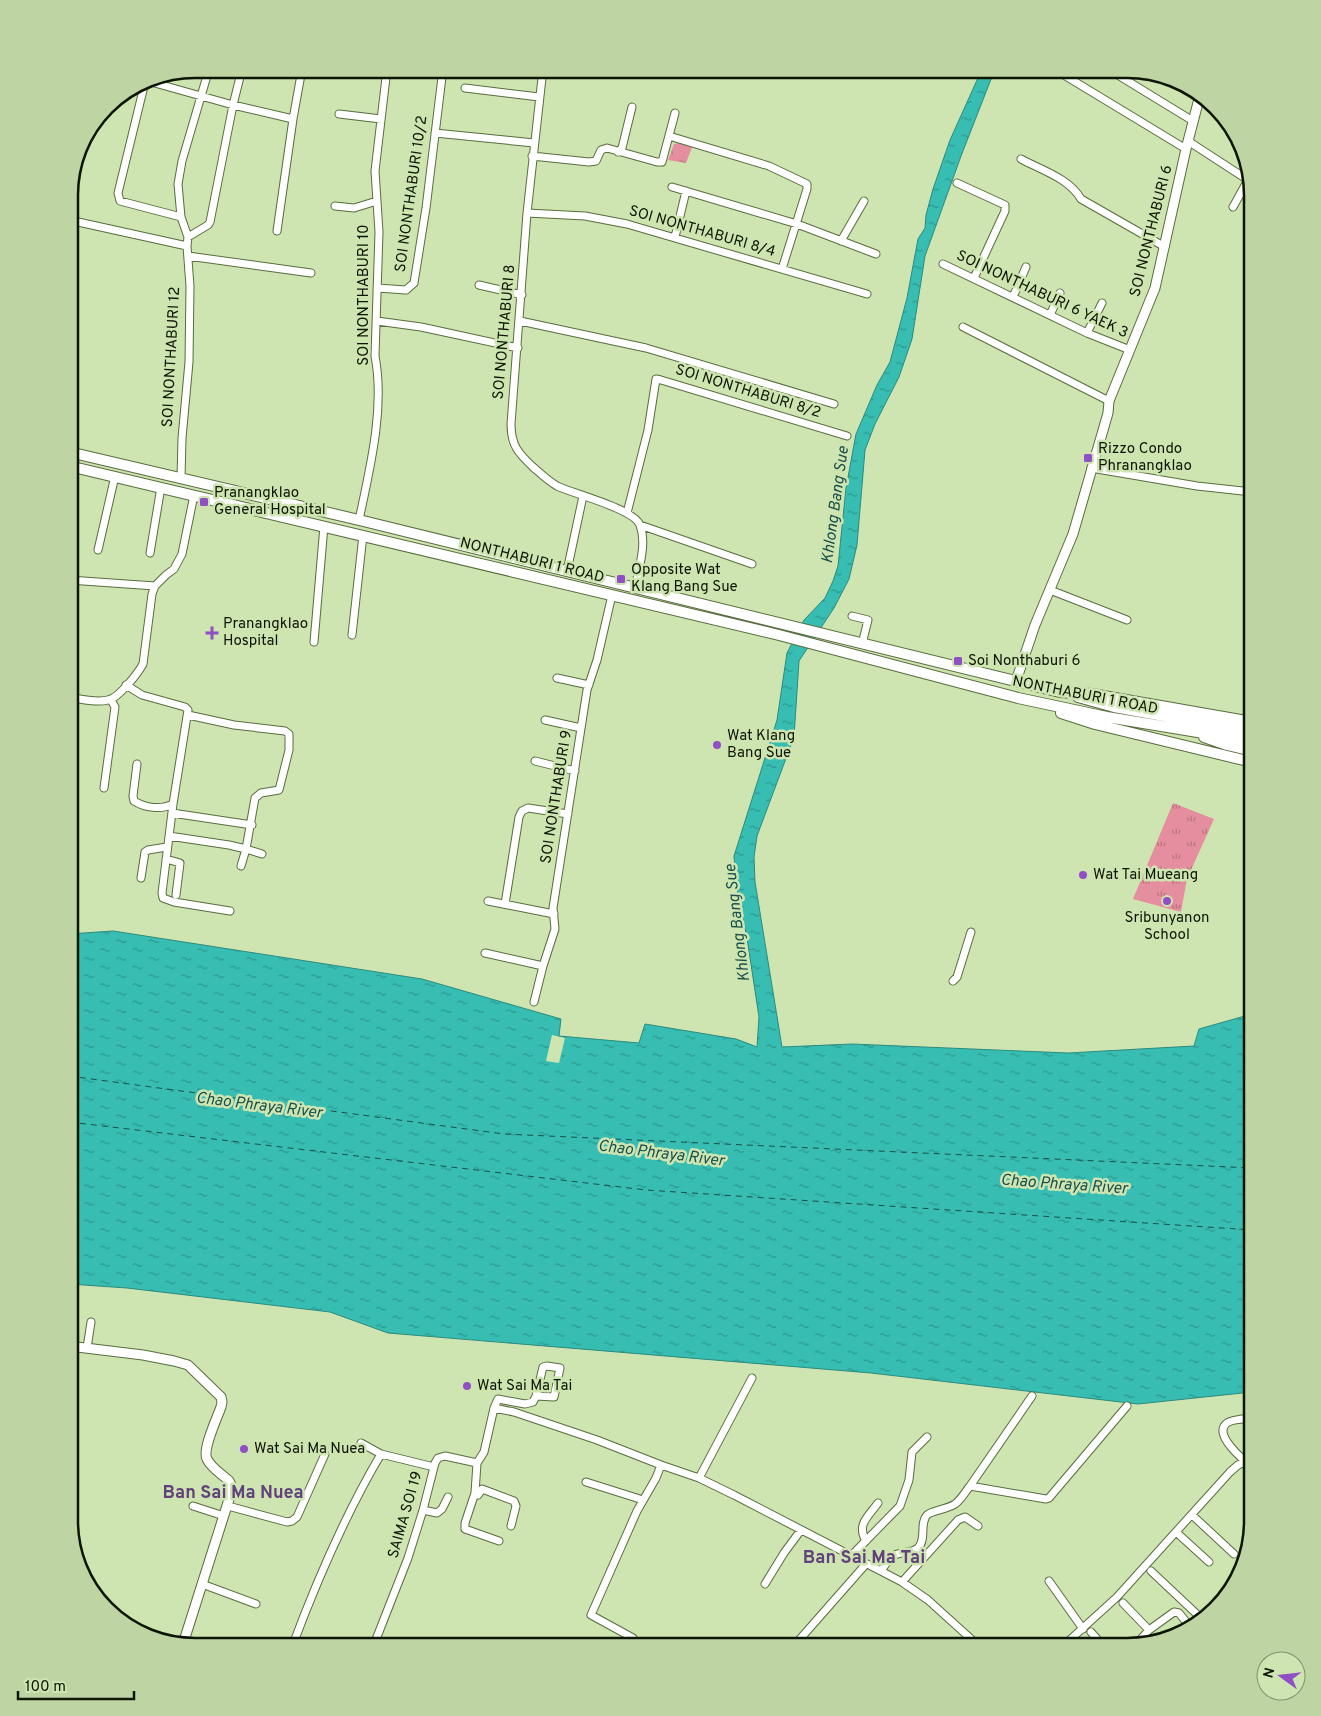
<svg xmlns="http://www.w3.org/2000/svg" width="1321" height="1716" font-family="Overpass,sans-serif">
<defs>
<pattern id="grass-tufts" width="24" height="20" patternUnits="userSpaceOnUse" patternTransform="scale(1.25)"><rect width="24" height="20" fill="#e58e9f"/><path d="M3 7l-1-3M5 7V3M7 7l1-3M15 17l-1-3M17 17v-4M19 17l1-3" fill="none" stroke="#b8737f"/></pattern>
<pattern id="park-crowns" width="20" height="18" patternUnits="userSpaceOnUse" patternTransform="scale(1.25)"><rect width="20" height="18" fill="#e58e9f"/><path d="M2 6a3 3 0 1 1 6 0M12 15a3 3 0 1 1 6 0" fill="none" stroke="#b8737f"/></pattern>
<pattern id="water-ripples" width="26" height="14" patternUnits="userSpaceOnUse" patternTransform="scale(1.25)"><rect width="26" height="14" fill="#37bdb2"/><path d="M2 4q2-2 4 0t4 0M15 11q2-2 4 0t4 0" fill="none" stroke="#2d988f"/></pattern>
</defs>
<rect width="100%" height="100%" fill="#cee5b1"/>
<path fill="url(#grass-tufts)" d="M1173 803 1214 819 1187 879 1181 912 1133 899Z"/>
<path fill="url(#park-crowns)" d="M678 143 692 147 686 163 668 160 674 144Z"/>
<path fill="url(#water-ripples)" stroke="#2a8b7e" d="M982 69H995L961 156 925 256 912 339 899 377 875 424 865 450 857 545 849 579 834 608 799 661 794 737 757 836 754 857 755 882 782 1047 852 1044 1068 1053 1194 1046 1199 1029 1252 1014V1392L1138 1404 871 1373 388 1333 330 1312 127 1288 69 1284V934L113 931 422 979 561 1019 559 1036 639 1043 645 1024 736 1039 757 1047 759 1017 747 938 736 885 734 856 777 720 787 653 804 620 825 598 833 581 838 566 846 488 856 434 877 385 890 362 907 298 918 239 925 228 926 215 933 189 950 140Z"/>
<path fill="#cee5b1" d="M552 1035 565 1038 559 1063 546 1061Z"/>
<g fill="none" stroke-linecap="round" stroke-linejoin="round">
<path stroke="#19504b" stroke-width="1" stroke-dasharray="6 5" stroke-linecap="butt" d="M69 1076 504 1134 1252 1168
M69 1122 646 1190 1252 1230"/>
<g stroke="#596c3e" stroke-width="9">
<path id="minor" d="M543 69 527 213 511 424C511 445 518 453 533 467 540 473 548 481 557 486 574 494 634 509 640 525L752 564
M1054 69 1186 149
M1108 69 1193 121
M146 78 118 193 120 201 181 217
M144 80 233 105 293 119
M465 88 539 97
M339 114 381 119
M435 133 534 143
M669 136 769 166 807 184V189L782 269
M1188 141 1248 180
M618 152 622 148 632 107
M532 156 589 162 596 161 601 150 607 148 657 162H662L675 113
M1021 159C1041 170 1069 178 1081 199L1165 247
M957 183 1005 205V211L974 278
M672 187 797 224 876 254
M335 206 354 208 377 201
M1233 207 1248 180
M69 213 73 172
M527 213 585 216 627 224 867 294
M69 220 187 246
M277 231 293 119 302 69
M188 237 208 225 210 222 233 105 242 69
M675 237 686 191
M841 241 864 201
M188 256 311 273
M943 264 1087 333 1130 350
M479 285 522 295
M377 288 406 290 414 283 426 208 443 69
M1013 297 1026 267
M1050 315 1060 293
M377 321 421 327 518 348
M520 321 646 348 834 404
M963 327 1109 401
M1087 333 1102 303
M1091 468 1197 486 1252 492
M181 478 182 438 189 362 190 286 187 246 188 237 181 217 178 184 182 161 209 69
M627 513 648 430 656 379 661 380 847 436
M359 520C370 468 385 408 375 356L379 232 375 171 387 69
M98 550 115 476
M150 553 161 487
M69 557 74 559
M567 571 583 496
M69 580 155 586
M635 588C639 567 647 544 640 525
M1050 590 1127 620
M852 616 868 620 862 644
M352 635 363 535
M314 642 324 526
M557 678 589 685
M126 685 142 695 185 707 188 710 173 804 162 893 163 898 174 902 230 911
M69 697C81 699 96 703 108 700 119 698 138 673 143 664L152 594 155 586 166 575 174 569 182 554 194 495
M188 715 234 725 285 731 289 734V750L279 790 261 793 255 798 246 849 262 854
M545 720 581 728
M535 761 575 771
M137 764 133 796 134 801C145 808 161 810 173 804
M104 788 115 707 111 700
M172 813 252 825
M169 836 229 845 246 849 241 866
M166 859 180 863 176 895
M141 878 145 852 148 850 167 847
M488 901 554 914
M505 904 519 817 522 811 528 808 568 814
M485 953 543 966
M953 981 957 977 971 932
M534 1002 543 966 555 929 553 908 587 690 597 660 612 595
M87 1348 91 1322
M494 1408 498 1399 525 1404 533 1402 536 1396 543 1367 547 1366 560 1368 554 1397 536 1396
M1242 1419C1237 1420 1231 1420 1227 1423 1212 1434 1243 1460 1252 1466
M361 1443 381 1454
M477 1463 475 1493 465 1523V1529L499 1541
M699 1478 752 1378
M586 1482 643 1500
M970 1486 1032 1396
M475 1493 478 1495 482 1489 514 1501 516 1506 511 1526
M193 1506 224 1516
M228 1506 287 1522 292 1521 297 1517 325 1454
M423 1510 437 1513 442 1509 448 1497
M1192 1515 1234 1554
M1176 1532 1209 1562
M866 1541C856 1524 869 1516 878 1503
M851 1556 900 1506 909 1480 912 1452 927 1437
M881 1571C884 1567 888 1559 893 1556 900 1551 911 1554 918 1548 927 1539 919 1524 927 1515 930 1511 948 1509 955 1504 961 1500 965 1492 970 1486L1046 1499 1049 1498 1127 1406
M1151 1571 1203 1620
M1049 1581 1083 1629
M902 1582 958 1520 965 1517 978 1526
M202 1584 256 1604
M765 1584 784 1553 801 1530
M1123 1603 1149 1630 1140 1640 1142 1643
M1149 1630 1174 1612 1179 1613 1191 1628
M1091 1632 1104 1647
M292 1647C317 1580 345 1515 381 1454L434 1467
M373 1647 408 1558 423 1510 435 1463 438 1458 445 1456 477 1463 484 1452 494 1408 514 1412 597 1440 661 1465 699 1478 734 1495 902 1582 928 1600 980 1647
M631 1647 634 1640 633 1638 591 1615 637 1511 656 1478 661 1465
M793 1647 866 1564
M1062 1647 1117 1597 1230 1472 1238 1465 1245 1462"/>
</g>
<g stroke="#596c3e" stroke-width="11">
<path id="tertiary" d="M1016 681 1035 625 1073 534 1108 413 1109 401 1155 288 1186 149 1200 95
M69 1346 143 1355 174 1361 188 1365 221 1397 222 1402 221 1407C217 1418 202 1450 207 1459 211 1468 223 1475 229 1481L231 1485V1493L183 1644"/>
</g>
<g stroke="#596c3e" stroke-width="12">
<path id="secondary" d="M69 452 359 520 1060 692 1092 694 1252 722
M69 466 779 635 1018 698 1107 717 1252 741
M1078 697 1114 707 1252 732
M1061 713 1095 724 1252 762
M1204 737 1227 745 1252 751"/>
</g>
<use href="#minor" stroke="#fff" stroke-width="7"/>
<use href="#tertiary" stroke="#fff" stroke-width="9"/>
<use href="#secondary" stroke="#fff" stroke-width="10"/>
</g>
<g fill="#904fc4" stroke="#cee5b1" stroke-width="2">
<rect x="1083" y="453" width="10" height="10" rx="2.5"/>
<rect x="199" y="497" width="10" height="10" rx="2.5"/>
<rect x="616" y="574" width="10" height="10" rx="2.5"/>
<path d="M209.5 625.5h5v5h5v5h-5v5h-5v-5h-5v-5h5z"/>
<rect x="953" y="656" width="10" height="10" rx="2.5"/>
<circle cx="717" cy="745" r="5"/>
<circle cx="1083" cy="875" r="5"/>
<circle cx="1167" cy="901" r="5"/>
<circle cx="467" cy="1386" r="5"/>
<circle cx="244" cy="1449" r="5"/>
</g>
<g text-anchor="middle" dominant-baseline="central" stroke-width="5" stroke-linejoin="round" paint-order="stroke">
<g font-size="15" fill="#0d1503" stroke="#cee5b1">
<text transform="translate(412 194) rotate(-82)">SOI NONTHABURI 10/2</text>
<text transform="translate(1152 231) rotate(-76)">SOI NONTHABURI 6</text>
<text transform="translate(702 232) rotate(16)">SOI NONTHABURI 8/4</text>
<text transform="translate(364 295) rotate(-90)">SOI NONTHABURI 10</text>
<text transform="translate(1042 295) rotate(25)">SOI NONTHABURI 6 YAEK 3</text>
<text transform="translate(505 332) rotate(-85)">SOI NONTHABURI 8</text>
<text transform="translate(172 357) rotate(-87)">SOI NONTHABURI 12</text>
<text transform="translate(748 392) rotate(17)">SOI NONTHABURI 8/2</text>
<text transform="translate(532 561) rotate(14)">NONTHABURI 1 ROAD</text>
<text transform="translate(1085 696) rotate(11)">NONTHABURI 1 ROAD</text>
<text transform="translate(557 797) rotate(-81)">SOI NONTHABURI 9</text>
<text transform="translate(406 1515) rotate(-74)">SAIMA SOI 19</text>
</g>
<g font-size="15" fill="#0d1503" stroke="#cee5b1" text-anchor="start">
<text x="1098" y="449">Rizzo Condo<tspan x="1098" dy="17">Phranangklao</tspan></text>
<text x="214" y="493">Pranangklao<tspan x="214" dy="17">General Hospital</tspan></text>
<text x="631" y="570">Opposite Wat<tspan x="631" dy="17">Klang Bang Sue</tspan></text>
<text x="223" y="624">Pranangklao<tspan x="223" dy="17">Hospital</tspan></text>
<text x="968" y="661">Soi Nonthaburi 6</text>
<text x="727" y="736">Wat Klang<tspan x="727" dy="17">Bang Sue</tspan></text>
<text x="1093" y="875">Wat Tai Mueang</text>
<text x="1167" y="918" text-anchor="middle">Sribunyanon<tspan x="1167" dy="17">School</tspan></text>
<text x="477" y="1386">Wat Sai Ma Tai</text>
<text x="254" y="1449">Wat Sai Ma Nuea</text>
</g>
<g font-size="16" font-style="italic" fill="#19504b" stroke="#cee5b1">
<text transform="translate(836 505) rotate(-82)">Khlong Bang Sue</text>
<text transform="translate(738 923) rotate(-97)">Khlong Bang Sue</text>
<text transform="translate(259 1106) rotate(7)">Chao Phraya River</text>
<text transform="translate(661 1154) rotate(7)">Chao Phraya River</text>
<text transform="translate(1064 1185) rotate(4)">Chao Phraya River</text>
</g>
<g font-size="18" font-weight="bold" fill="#61427d" stroke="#cee5b1">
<text x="233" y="1493">Ban Sai Ma Nuea</text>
<text x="864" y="1558">Ban Sai Ma Tai</text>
</g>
</g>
<path d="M0 0H1321V1716H0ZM195 78H1127A117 117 0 0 1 1244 195V1521A117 117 0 0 1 1127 1638H195A117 117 0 0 1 78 1521V195A117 117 0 0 1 195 78Z" fill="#bfd4a3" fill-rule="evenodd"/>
<path fill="none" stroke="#0d1503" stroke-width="2.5" d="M195 78H1127A117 117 0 0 1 1244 195V1521A117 117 0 0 1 1127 1638H195A117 117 0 0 1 78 1521V195A117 117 0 0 1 195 78Z"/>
<g transform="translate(1281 1676) rotate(285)"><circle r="24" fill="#cee5b1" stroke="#81926b"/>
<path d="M0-4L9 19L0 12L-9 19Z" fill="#904fc4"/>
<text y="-8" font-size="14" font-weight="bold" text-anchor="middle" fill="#0d1503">N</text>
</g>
<path d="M18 1691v8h116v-8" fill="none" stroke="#0d1503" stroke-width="2.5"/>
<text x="25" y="1691" font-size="15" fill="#0d1503" stroke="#cee5b1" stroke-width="4" paint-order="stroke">100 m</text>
</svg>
